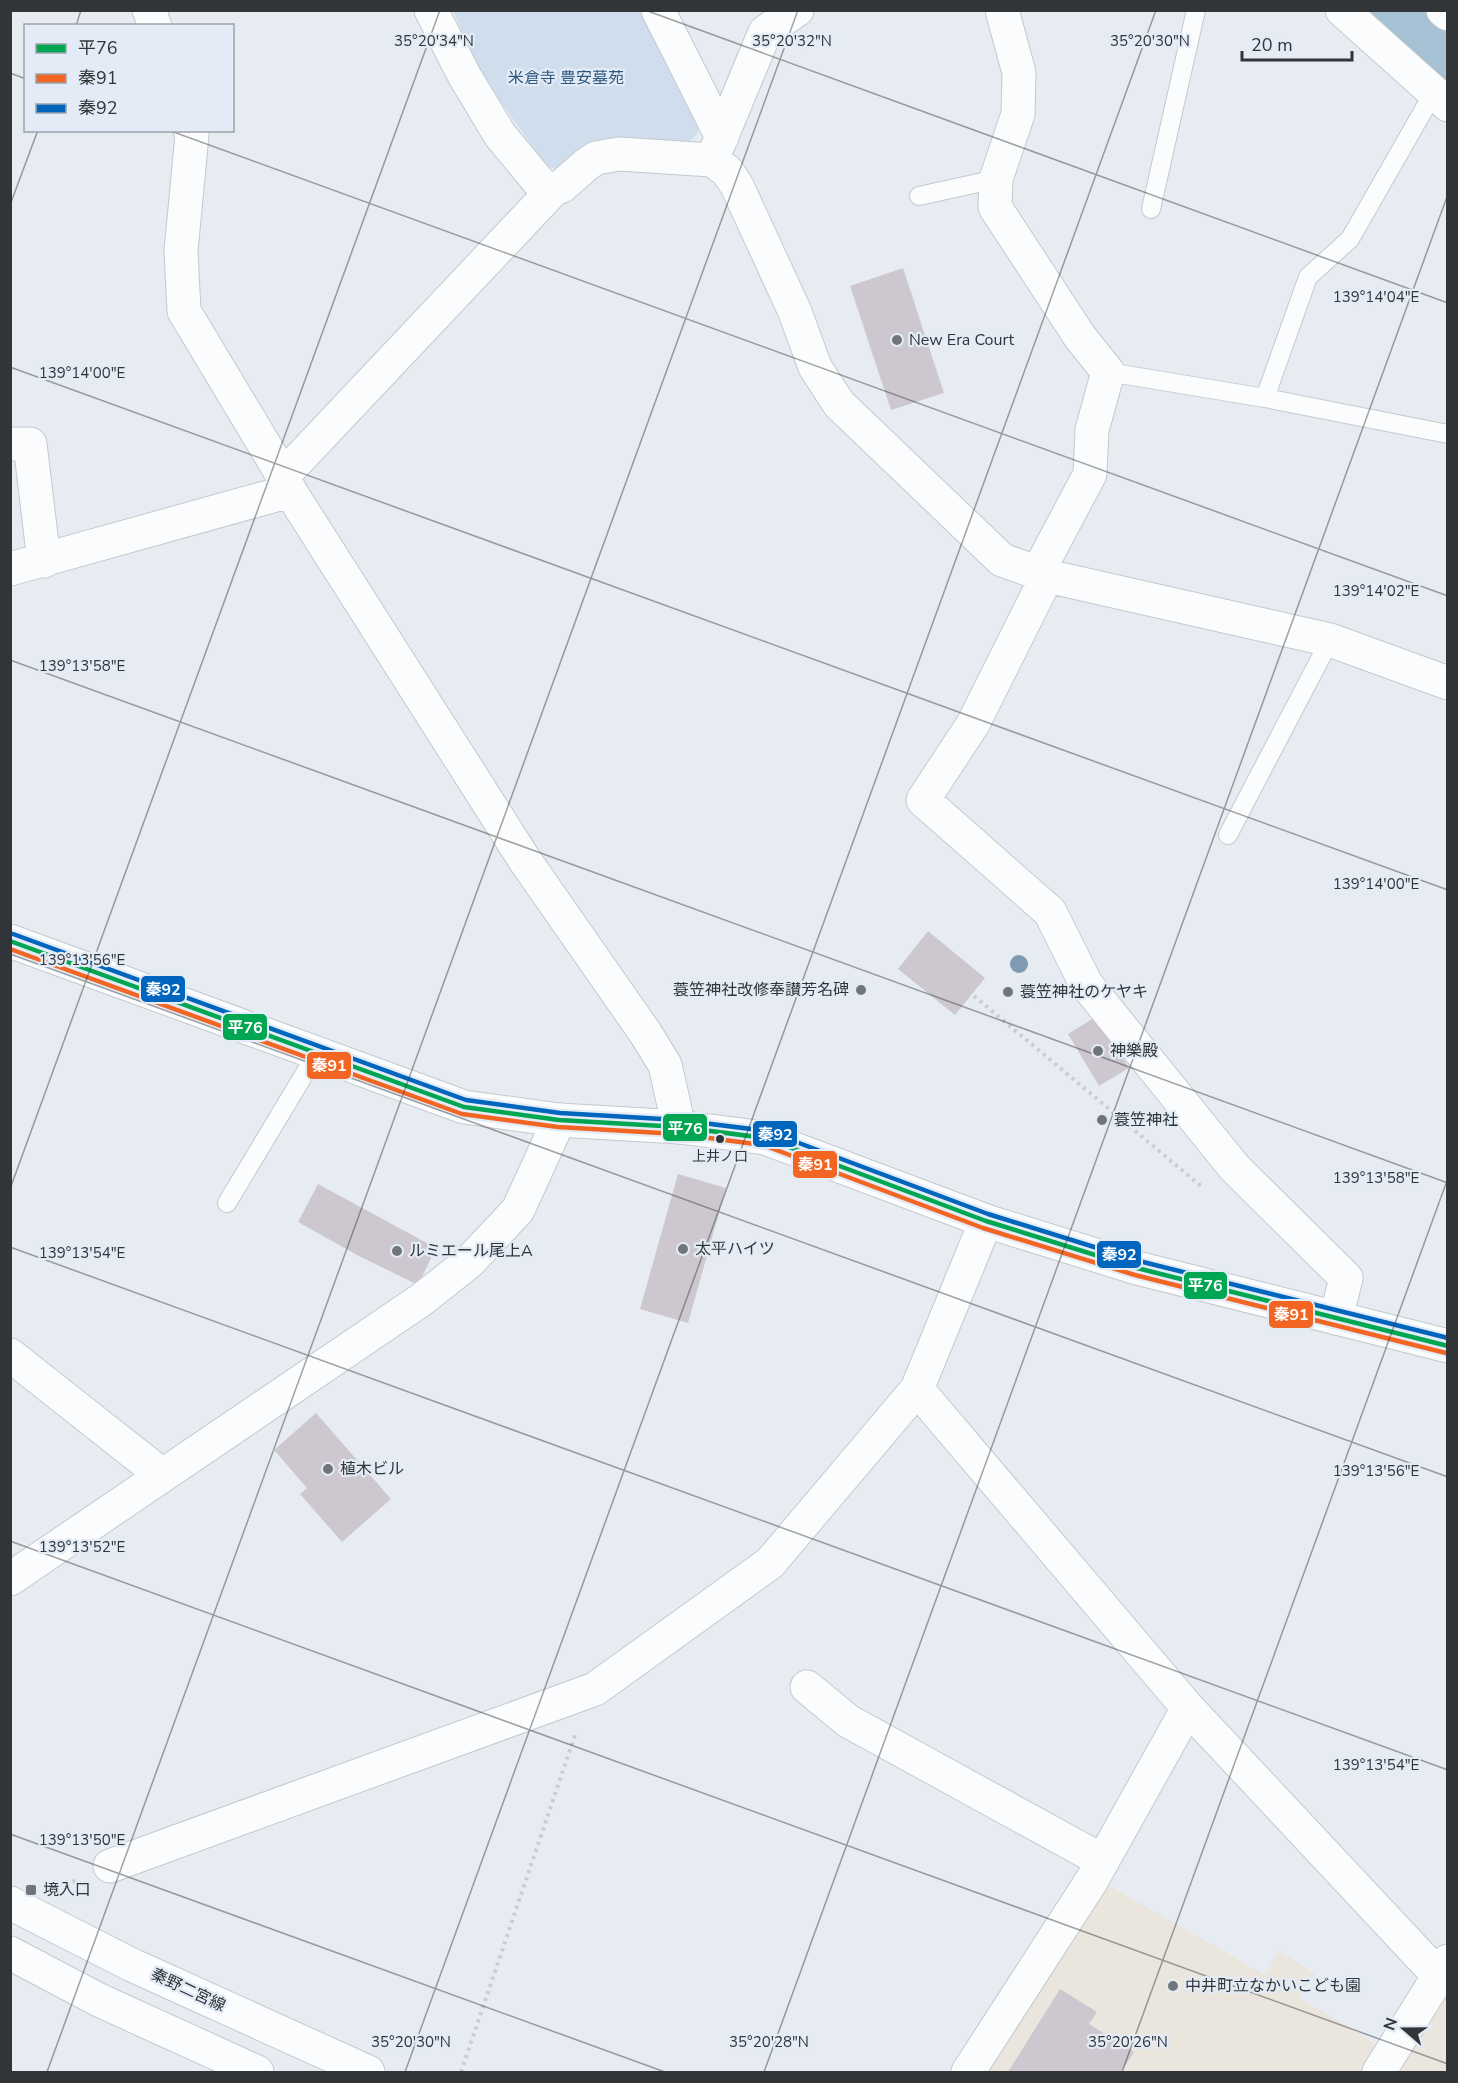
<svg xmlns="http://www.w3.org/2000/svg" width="1458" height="2083" font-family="'Nunito Sans','Noto Sans JP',sans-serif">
<rect width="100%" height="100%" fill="#e7ecf2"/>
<path fill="#eae5dd" d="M1101 1881 1265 1975 1279 1951 1315 1974 1299 1997 1379 2046 1363 2072H986Z
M1447 1995V2072H1398Z"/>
<path fill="#cfddec" d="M453 11H642L701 120 697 134 687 144 592 141 559 170 547 166 481 75Z"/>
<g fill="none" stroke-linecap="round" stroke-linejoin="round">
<path stroke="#a5c1d3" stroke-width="66" d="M1404 10 1448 53"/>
</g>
<path fill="#cdc8cf" d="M903 268 944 393 891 410 850 286Z
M928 931 985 978 955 1015 898 969Z
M1097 1016 1129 1068 1099 1086 1068 1034Z
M678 1174 726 1188 688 1323 640 1309Z
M318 1184 436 1248 418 1285 357 1255 298 1222Z
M316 1413 391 1499 342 1542 300 1494 307 1488 274 1450Z
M1060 1989 1097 2012 1089 2024 1134 2052 1121 2072H1008Z"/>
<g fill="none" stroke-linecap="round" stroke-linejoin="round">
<g stroke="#c5c9cd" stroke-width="20">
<path id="lane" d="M919 196 996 179
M1151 209 1196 10
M1108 372 1265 398 1448 434
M1265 398 1308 277 1350 239 1434 92
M1228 835 1330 640
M227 1203 317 1053"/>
</g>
<g stroke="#c5c9cd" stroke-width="35">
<path id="street" d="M149 10 155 26
M431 10 464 75 500 135 538 181 545 187 553 190 562 186 587 164 596 158 619 154 712 160 727 171 737 186 795 312 815 367 839 404 1002 560 1047 576 1330 640 1448 683
M658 10 722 137
M1002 10 1019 73 1018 114 996 179 995 207 1080 337 1108 372 1092 430 1090 474 1038 572
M1342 10 1448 105
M1443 10 1448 14
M190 130 192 135 181 251 184 311 283 476 290 491 524 859 646 1034 665 1065 679 1127
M712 160 765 32 797 10
M10 444H30L44 561
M283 476 553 190
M10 569 290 491
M1047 576 973 724 923 800 1050 912 1086 984 1234 1167 1346 1278 1336 1318
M10 1355 162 1475
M917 1389 1188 1708 1438 1975
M10 1579 421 1300 469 1262 518 1210 559 1120
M807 1687 848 1721 1103 1861
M110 1866 595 1689 770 1563 917 1389 986 1221
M968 2072 1092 1880 1188 1708
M1379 2072 1448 1961"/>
</g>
<g stroke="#c5c9cd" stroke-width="35">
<path id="secondary" d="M10 941 464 1107 559 1120 679 1127 765 1138 986 1221 1137 1268 1448 1346"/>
</g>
<g stroke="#c5c9cd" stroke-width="35">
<path id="primary" d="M10 1903 132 1965 368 2072
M10 1953 99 2000 257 2072"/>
</g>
<path stroke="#cacccd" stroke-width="4" stroke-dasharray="3 4.5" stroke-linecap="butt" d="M974 996 1201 1186
M66 1885 79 1879
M461 2072 575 1735"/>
<use href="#lane" stroke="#fbfcfd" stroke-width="18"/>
<use href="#street" stroke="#fbfcfd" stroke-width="33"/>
<use href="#secondary" stroke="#fbfcfd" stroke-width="33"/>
<use href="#primary" stroke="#fbfcfd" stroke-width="33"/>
<g stroke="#e3ecf6" stroke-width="9">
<path id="bus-1" d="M10 941 464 1107 559 1120 679 1127 765 1138 986 1221 1137 1268 1448 1346"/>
</g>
<g stroke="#e3ecf6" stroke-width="9">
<path id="bus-2" d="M10 949 462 1114 558 1127 678 1134 763 1145 983 1228 1135 1275 1446 1353"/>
</g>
<g stroke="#e3ecf6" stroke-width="9">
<path id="bus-3" d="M13 934 466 1100 560 1113 679 1120 767 1131 988 1214 1139 1261 1448 1338"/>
</g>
<use href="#bus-1" stroke="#00a651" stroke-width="4.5"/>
<use href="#bus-2" stroke="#f26522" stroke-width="4.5"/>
<use href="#bus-3" stroke="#0065bd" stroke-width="4.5"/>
</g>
<circle fill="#819ab3" cx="1019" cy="964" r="9"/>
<path fill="none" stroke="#313538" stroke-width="1.5" stroke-opacity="0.45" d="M645 10 1448 303M76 26 81 10M10 73 26 79M168 130 1448 596M10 205 38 130M10 367 1448 890M10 660 1448 1183M10 954 1448 1477M10 1189 440 10M10 1247 1448 1770M10 1541 1448 2064M10 1834 665 2072M47 2072 798 10M405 2072 1156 10M764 2072 1448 194M1122 2072 1448 1178"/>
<g fill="#717579" stroke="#e3ecf6" stroke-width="2">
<circle cx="897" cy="340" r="6"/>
<circle cx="861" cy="990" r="6"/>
<circle cx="1008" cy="992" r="6"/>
<circle cx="1098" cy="1051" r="6"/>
<circle cx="1102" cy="1120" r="6"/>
<circle cx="683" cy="1249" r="6"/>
<circle cx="397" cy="1251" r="6"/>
<circle cx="328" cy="1469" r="6"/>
<rect x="25" y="1884" width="12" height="12" rx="3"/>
<circle cx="1173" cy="1986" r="6"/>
</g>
<circle fill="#313538" stroke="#e3ecf6" stroke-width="2" cx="720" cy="1139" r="5"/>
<g text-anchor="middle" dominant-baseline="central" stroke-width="4.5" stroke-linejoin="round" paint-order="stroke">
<g font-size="14" fill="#313538" stroke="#e3ecf6">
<text x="720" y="1156">上井ノ口</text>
</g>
<g font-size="16" fill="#2e5780" stroke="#e3ecf6">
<text x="566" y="78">米倉寺 豊安墓苑</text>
</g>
<g font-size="16" fill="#313538" stroke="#e3ecf6" text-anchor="start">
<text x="909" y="340">New Era Court</text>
<text x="849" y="990" text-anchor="end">蓑笠神社改修奉讃芳名碑</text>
<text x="1020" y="992">蓑笠神社のケヤキ</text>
<text x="1110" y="1051">神樂殿</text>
<text x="1114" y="1120">蓑笠神社</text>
<text x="695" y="1249">太平ハイツ</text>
<text x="409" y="1251">ルミエール尾上A</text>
<text x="340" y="1469">植木ビル</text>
<text x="43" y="1890">境入口</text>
<text x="1185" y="1986">中井町立なかいこども園</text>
</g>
<g font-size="16" fill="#313538" stroke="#e3ecf6">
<text transform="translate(188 1990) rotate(25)">秦野二宮線</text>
</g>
</g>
<g font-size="15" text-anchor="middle" fill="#313538" stroke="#e3ecf6" stroke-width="4.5" stroke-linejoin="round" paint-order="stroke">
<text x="792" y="46">35°20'32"N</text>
<text x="1150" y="46">35°20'30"N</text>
<text x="434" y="46">35°20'34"N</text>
<text x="1376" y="302">139°14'04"E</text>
<text x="82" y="378">139°14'00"E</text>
<text x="1376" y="596">139°14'02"E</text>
<text x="82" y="671">139°13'58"E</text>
<text x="1376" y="889">139°14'00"E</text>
<text x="82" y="965">139°13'56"E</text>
<text x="1376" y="1183">139°13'58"E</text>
<text x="82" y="1258">139°13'54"E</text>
<text x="1376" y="1476">139°13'56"E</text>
<text x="82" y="1552">139°13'52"E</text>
<text x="1376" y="1770">139°13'54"E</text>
<text x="82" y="1845">139°13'50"E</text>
<text x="411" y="2047">35°20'30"N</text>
<text x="769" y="2047">35°20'28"N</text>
<text x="1128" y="2047">35°20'26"N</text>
</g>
<g stroke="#e3ecf6" stroke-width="2">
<rect x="140" y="975" width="46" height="28" rx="6" fill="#0065bd"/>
<rect x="222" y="1013" width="46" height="28" rx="6" fill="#00a651"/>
<rect x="306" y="1051" width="46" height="29" rx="6" fill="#f26522"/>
<rect x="662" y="1113" width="46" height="29" rx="6" fill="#00a651"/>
<rect x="752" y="1120" width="46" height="28" rx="6" fill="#0065bd"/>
<rect x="792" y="1150" width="46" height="29" rx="6" fill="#f26522"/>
<rect x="1096" y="1240" width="46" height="29" rx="6" fill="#0065bd"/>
<rect x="1183" y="1271" width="45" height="29" rx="6" fill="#00a651"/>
<rect x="1268" y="1300" width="46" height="29" rx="6" fill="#f26522"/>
</g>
<g font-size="16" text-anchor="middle" font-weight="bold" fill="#fff">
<text x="163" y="995">秦92</text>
<text x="245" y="1033">平76</text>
<text x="329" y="1071">秦91</text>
<text x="685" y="1134">平76</text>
<text x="775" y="1140">秦92</text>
<text x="815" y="1170">秦91</text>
<text x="1119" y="1260">秦92</text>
<text x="1205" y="1291">平76</text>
<text x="1291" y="1320">秦91</text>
</g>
<rect width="1458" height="2083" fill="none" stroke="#313538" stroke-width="24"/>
<rect x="24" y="24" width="210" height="108" fill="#e3ecf6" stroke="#9ca3aa" stroke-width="1.5"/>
<rect x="36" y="44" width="30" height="9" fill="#00a651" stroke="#9ca3aa" stroke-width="1.5"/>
<text x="78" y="54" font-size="18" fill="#313538">平76</text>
<rect x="36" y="74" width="30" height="9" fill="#f26522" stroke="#9ca3aa" stroke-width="1.5"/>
<text x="78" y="84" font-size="18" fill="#313538">秦91</text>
<rect x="36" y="104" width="30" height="9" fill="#0065bd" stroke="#9ca3aa" stroke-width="1.5"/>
<text x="78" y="114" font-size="18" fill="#313538">秦92</text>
<g transform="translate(1404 2029) rotate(290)" stroke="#e3ecf6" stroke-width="4.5" paint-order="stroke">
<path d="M0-4.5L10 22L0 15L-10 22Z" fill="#313538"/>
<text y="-9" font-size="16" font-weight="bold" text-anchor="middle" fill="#313538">N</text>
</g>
<path d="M1242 51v9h110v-9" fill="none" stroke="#313538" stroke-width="3"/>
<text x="1251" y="51" font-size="18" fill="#313538" stroke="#e3ecf6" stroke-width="4.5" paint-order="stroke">20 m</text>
</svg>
